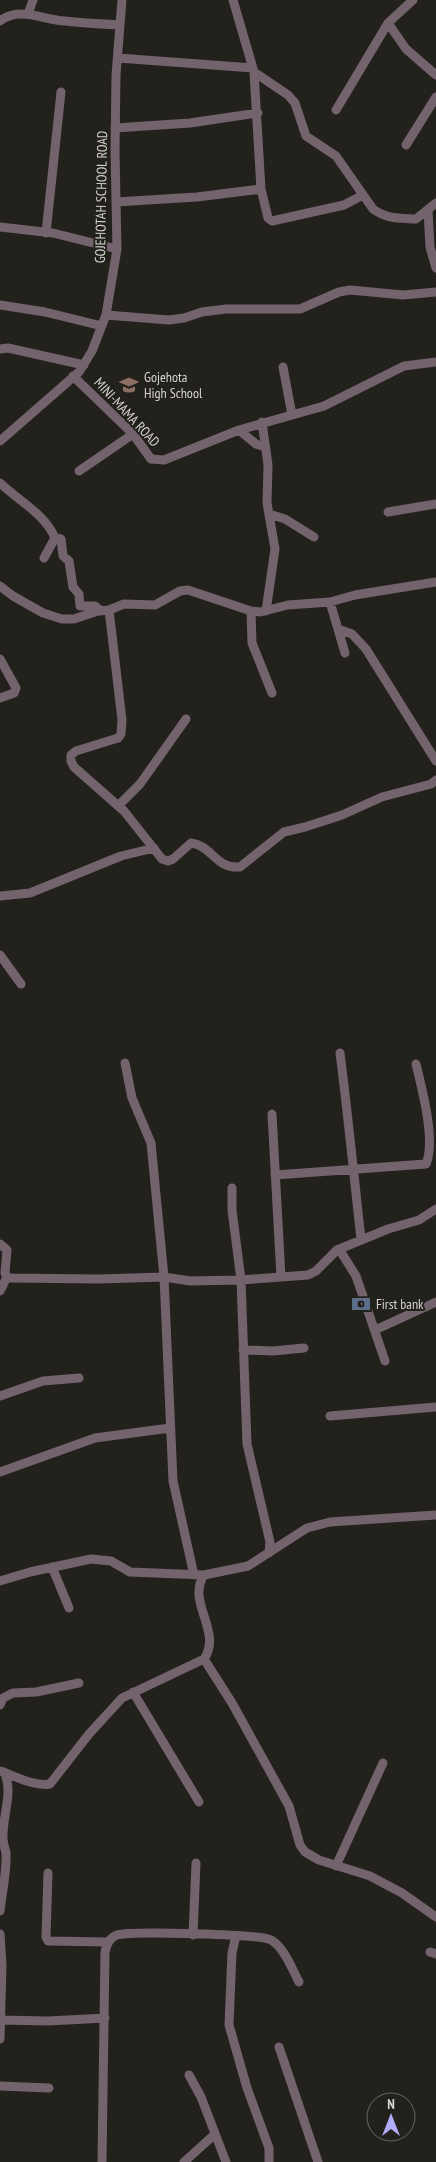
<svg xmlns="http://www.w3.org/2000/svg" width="436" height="2162" font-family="'PT Sans Narrow',sans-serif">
<rect width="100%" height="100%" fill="#23211b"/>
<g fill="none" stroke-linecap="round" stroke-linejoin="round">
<path stroke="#72636d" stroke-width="9" d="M413 0 388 23 406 49 436 75
M28 14 33 0
M0 21C20 6 43 20 65 21 83 23 102 24 120 25
M118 58 253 68
M254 72 288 95 295 103 306 136 336 156 373 209C386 219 400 218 416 219L436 203
M336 110 388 23
M115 128 190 123 258 113
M406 145 436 97
M261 189 268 218 272 221 344 205 363 195
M116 202 197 197 261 189 254 72 233 0
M428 210 430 247 436 268
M0 227 53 233 117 249
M46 233 61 92
M0 305 45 312 102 326
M106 315 169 320 184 318 202 312 226 309H300L339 292 350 290 403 295 436 292
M0 349 8 348 84 365
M283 367 292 415
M73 376 133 434 151 459 164 460 239 430 324 406 404 366 436 362
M262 422 268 465 267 503 275 549 266 611
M239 430 256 444 265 447
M0 441 79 372 92 351 106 315 117 249 115 151 116 75 122 0
M79 471 133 434
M0 483C19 501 45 514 55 538L44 558
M388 512 436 504
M269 514 285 519 314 537
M55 537 61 539 63 556 69 561 73 587 79 594 80 606H95L101 611
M0 586 13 596 43 613 62 619H74L98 611 109 610 124 604 155 605 180 591 188 590 251 611 260 612 288 605 330 602 345 653
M330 602 355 595 436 582
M109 610 122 720 121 734 118 738 76 751 71 755V761L74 767 124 811 162 859 168 861 173 859 191 843C213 846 215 869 240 867L284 832 305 827 342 815 382 797 431 784 436 780
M251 611 252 643 272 693
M338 629 352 634 366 649 436 761
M0 659 16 688 14 693 0 698
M118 806 140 784 186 719
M0 896 30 893 121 856 154 848
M0 955 21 984
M340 1053C348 1115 354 1177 361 1239
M125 1063 132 1098 151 1143 164 1277 173 1481 194 1575
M272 1114 281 1277
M275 1175 426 1164C436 1141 422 1089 416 1064
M232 1188V1210L241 1280 247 1444 270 1542 269 1553
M0 1244 7 1250 5 1273 7 1277 11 1278 98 1279 164 1277 190 1281 241 1280 308 1275 316 1271 337 1250 388 1229 419 1220 436 1209
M339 1249 356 1276 385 1361
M0 1291 7 1277
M375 1330 436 1302
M243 1350 273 1351 304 1348
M0 1396 43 1381 79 1378
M330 1416 436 1407
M0 1472 95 1438 170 1428
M52 1567 69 1608
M0 1581 30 1572 91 1559 111 1561 130 1572 204 1575 248 1566 307 1528 330 1522 436 1515
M204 1659 232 1703 289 1806 300 1845 305 1852 319 1860 370 1876 402 1893 436 1917
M133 1692 199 1802
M0 1705 3 1698 13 1693 36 1692 79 1683
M0 1771C15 1776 35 1787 50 1784L89 1734 122 1698 204 1659C223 1632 186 1602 204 1575
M336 1866 383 1763
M48 1873 46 1937 48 1941 108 1942
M0 1911C2 1892 7 1872 6 1853 5 1848 3 1843 3 1838 2 1817 14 1791 4 1772
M0 1934 2 1965 0 2039
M193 1935 196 1863
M236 1936 232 1953 229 2025 247 2088 269 2148V2162
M430 1952 436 1954
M0 2020 48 2021 105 2018
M279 2047 318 2162
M189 2075 201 2097 226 2162
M0 2086 49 2088
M102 2162 105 1953C106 1945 109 1938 117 1935 132 1931 261 1934 271 1940 284 1947 292 1969 299 1982
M184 2162 215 2134"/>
</g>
<defs>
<g id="school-bare" transform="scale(1.5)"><path d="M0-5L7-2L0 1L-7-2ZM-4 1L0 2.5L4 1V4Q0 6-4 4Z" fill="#8d6e63" stroke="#23211b" stroke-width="2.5" paint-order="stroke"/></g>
<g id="bank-bare" transform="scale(1.5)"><path d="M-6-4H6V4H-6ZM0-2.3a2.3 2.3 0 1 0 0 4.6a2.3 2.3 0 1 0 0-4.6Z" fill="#5c6f8a" stroke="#23211b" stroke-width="2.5" paint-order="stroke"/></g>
</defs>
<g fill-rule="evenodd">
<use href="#school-bare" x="129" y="385"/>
<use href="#bank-bare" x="361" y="1304"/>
</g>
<g text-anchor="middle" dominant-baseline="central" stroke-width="4" stroke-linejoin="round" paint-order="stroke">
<g font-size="14" fill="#d5d3cf" stroke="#23211b">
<text transform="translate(101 197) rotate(-89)">GOJEHOTAH SCHOOL ROAD</text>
<text transform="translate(127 412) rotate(47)">MINI-MAMA ROAD</text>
</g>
<g font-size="14" fill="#d5d3cf" stroke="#23211b" text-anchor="start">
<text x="144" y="377">Gojehota<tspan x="144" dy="16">High School</tspan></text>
<text x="376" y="1304">First bank</text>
</g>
</g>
<g transform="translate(391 2117)"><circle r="24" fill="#23211b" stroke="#6a6863"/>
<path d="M0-4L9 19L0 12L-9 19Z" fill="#b1adfa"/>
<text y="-8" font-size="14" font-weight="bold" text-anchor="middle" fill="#d5d3cf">N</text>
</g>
</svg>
